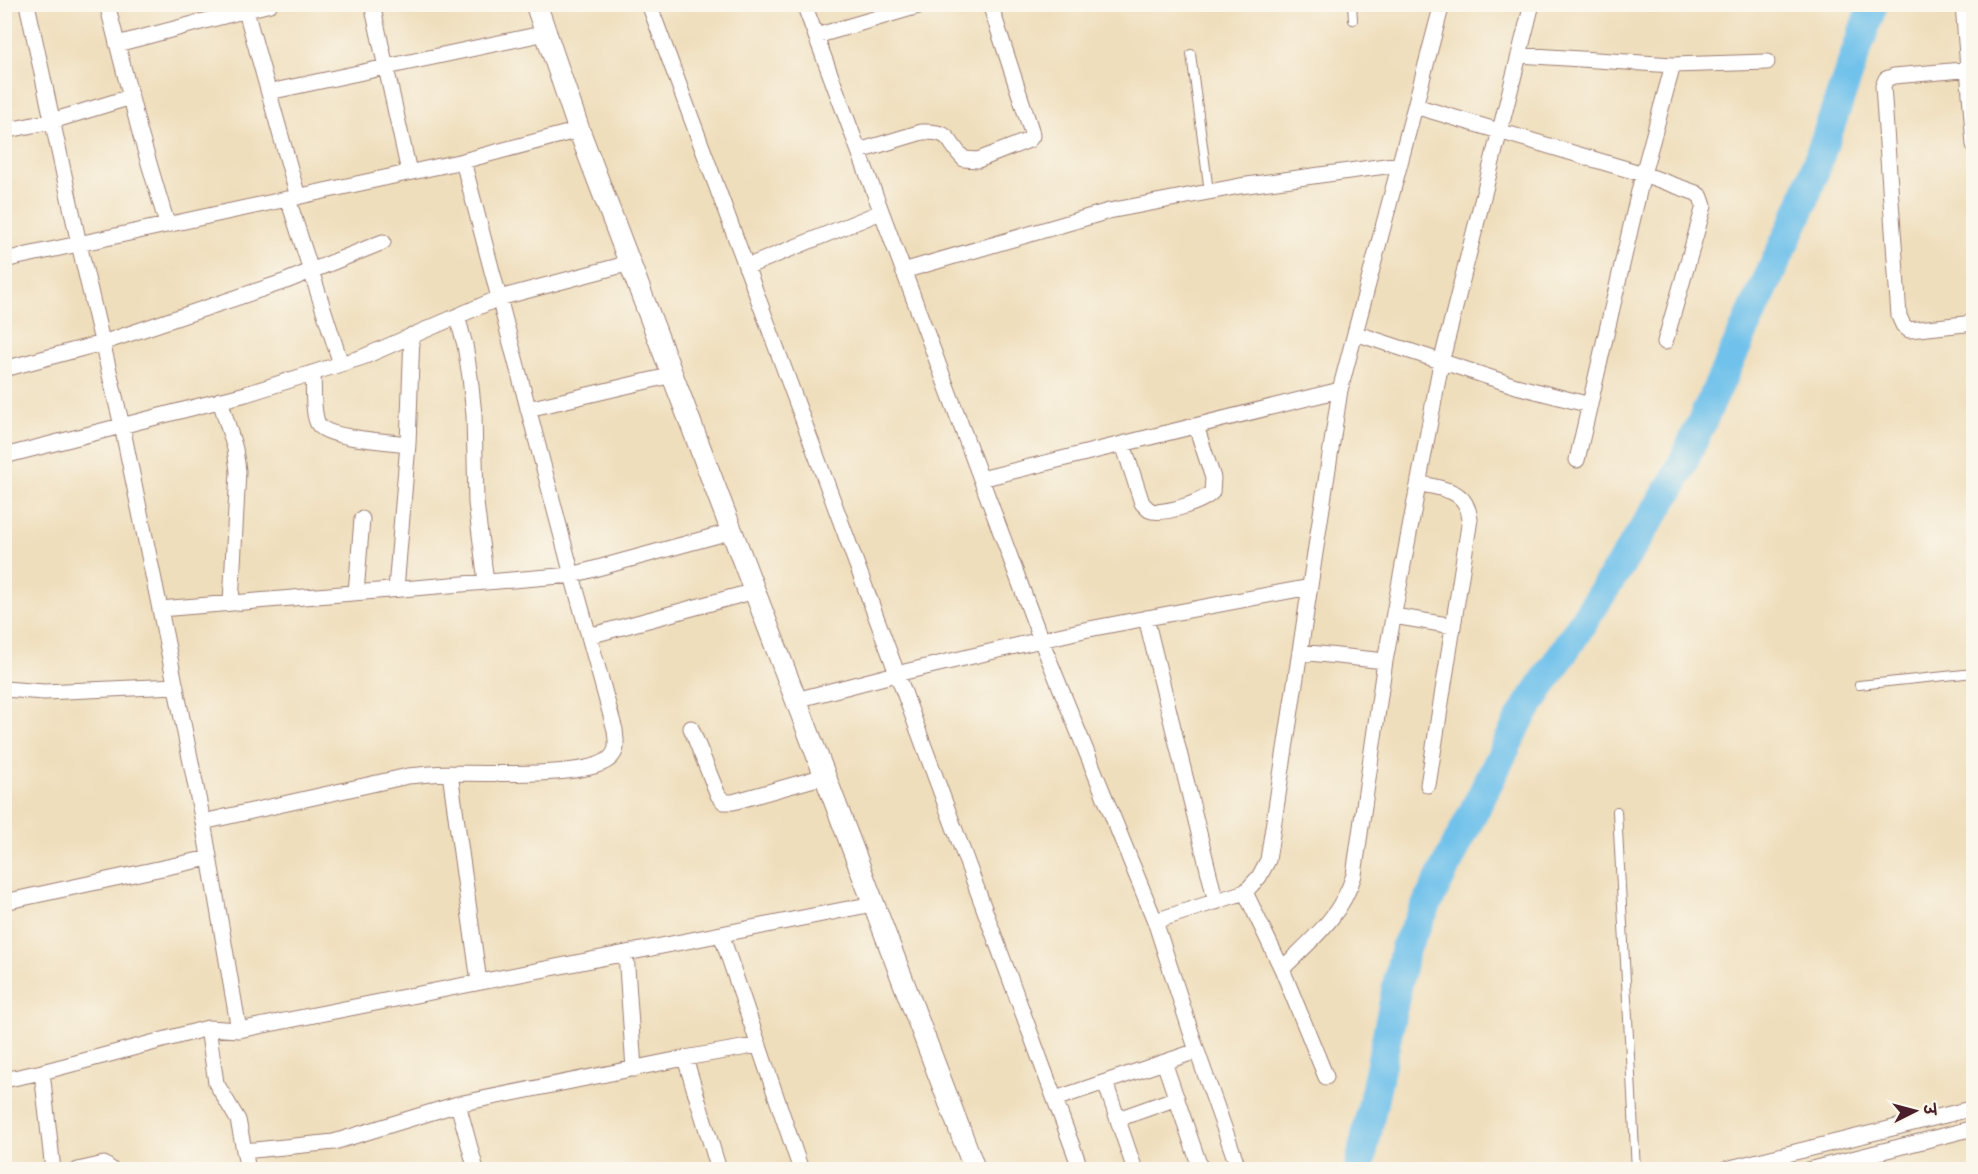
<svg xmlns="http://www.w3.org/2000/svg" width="1978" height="1174" font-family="'Shantell Sans','Playpen Sans Deva',sans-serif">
<rect width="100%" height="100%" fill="#fbf7ec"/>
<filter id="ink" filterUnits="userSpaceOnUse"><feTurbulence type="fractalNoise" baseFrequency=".0167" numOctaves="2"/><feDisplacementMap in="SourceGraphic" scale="12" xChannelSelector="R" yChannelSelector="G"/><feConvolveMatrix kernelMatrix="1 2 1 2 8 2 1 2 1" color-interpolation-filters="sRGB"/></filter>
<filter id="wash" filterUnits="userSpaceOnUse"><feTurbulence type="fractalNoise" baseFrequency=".008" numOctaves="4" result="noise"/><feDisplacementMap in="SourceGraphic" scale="24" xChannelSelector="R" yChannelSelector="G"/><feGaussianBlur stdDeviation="1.35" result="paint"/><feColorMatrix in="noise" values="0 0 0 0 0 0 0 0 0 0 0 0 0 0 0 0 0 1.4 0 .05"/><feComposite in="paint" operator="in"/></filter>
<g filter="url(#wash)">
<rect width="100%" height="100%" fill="#efdebc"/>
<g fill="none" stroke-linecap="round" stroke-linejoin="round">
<path stroke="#6fc1eb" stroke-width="30" d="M1359 1170 1405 948 1521 717 1673 484 1803 203 1873 4"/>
</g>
</g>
<g filter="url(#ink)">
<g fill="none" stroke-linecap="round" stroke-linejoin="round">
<g stroke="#9c7e74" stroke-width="10">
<path id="service" d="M1352 4 1353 20
M1191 54 1209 192
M1859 685 1974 673
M1617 811 1636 1170"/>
</g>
<g stroke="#9c7e74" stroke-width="17">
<path id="minor" d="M27 4 79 244 122 426 160 609 203 822 239 1030
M107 4 140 133 167 224
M244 4 298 197
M372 4 409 172
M649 4 1081 1170
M804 4 1041 640 1155 921 1197 1051 1239 1170
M1963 4 1974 145
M816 36 925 4
M117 44 270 4
M1519 55 1673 65 1767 62
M1974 69 1894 76 1886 79 1883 86 1899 316 1903 325 1909 330 1974 323
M269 92 546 33
M1415 106 1643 174 1696 193 1701 197 1704 206 1665 342
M4 131 52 121 131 97
M859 151 922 132C954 131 946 142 964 159L978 160 1029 140 1032 136 1031 130 990 4
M463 161 572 575 733 531
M288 199 341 364
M4 260 463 161 579 130
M746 267 881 212
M903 271 1109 211 1240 186 1400 164
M457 316 465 345 470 377 474 415 476 503 486 582
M1355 333 1516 386 1590 405
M4 369 102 343 286 281 383 242
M313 373C314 386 312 412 318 424 327 439 390 441 408 444
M220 400 235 449 238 471 231 603
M528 409 673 375
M1123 444 1142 503 1149 510C1162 516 1203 502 1212 492L1213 478 1196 426
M4 456 246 394 363 357 499 298 630 263
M1577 460 1643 174 1673 65
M981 479 1340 390
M1419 483C1444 490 1466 488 1470 519L1428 785
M396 589 408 444 412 335
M356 593 362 519
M160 609 572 575 615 730C616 742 619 751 609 759 587 778 482 773 450 773 436 773 422 775 408 776L203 822
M1394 616 1453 626
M1146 618 1216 902
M589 636 755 591
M1300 652 1385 661
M4 689 44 692 176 686
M796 700 896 674 1084 630 1310 587
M691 728 718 795 724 802H733L825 776
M450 773 479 982
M1245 892 1282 969 1326 1077
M4 902 209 858
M1155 921 1245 892 1259 877 1268 860 1340 390 1442 4
M721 934 801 1170
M626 953 634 1069
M1282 969C1312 939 1341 917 1354 875L1385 661 1441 363 1532 4
M208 1028 216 1083 238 1120 248 1170
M685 1058 719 1170
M1164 1062 1201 1170
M42 1072 53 1170
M4 1080 42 1072 208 1028 239 1030 873 904
M1105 1082 1135 1170
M1055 1099 1197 1051
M458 1104 476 1170
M1118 1119 1177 1098
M244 1151 334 1142 458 1104 685 1058 759 1045
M78 1170 104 1164 112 1170
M1722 1170 1974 1108
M1808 1170 1974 1128"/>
</g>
<g stroke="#9c7e74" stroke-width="23">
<path id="secondary" d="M536 4 579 130 975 1170"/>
</g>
<use href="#service" stroke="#fff" stroke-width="8"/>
<use href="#minor" stroke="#fff" stroke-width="15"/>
<use href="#secondary" stroke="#fff" stroke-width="21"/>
</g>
</g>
<rect width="1978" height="1174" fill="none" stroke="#fbf7ec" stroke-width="24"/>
<g transform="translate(1915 1111) rotate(84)" stroke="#fbf7ec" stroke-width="4.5" paint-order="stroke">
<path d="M0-4.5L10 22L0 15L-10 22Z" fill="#4a1f2b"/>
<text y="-9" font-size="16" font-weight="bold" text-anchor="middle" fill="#4a1f2b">उ</text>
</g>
</svg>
